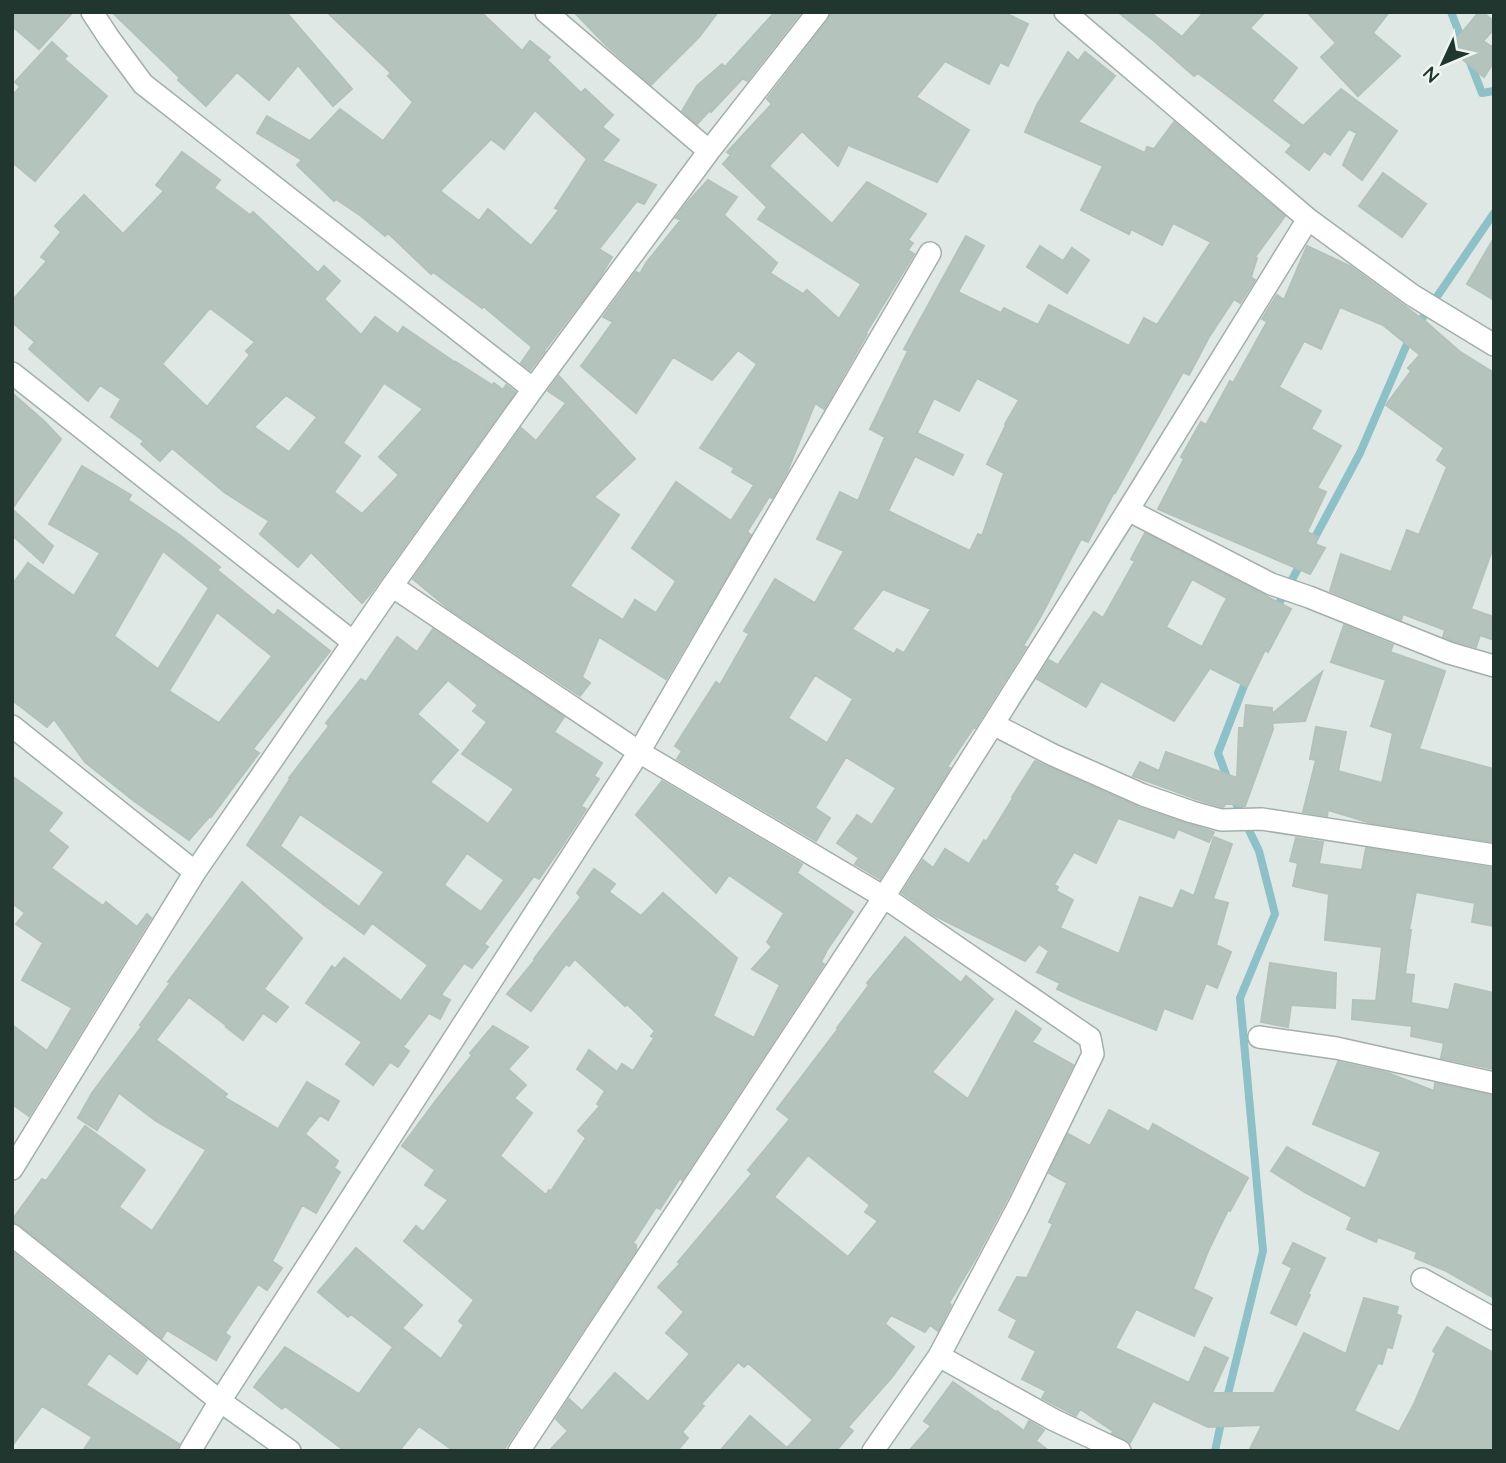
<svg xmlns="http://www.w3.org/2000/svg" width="1506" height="1463" font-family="Quicksand,sans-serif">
<rect width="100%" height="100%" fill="#dfe8e4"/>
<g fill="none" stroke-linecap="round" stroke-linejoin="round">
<path stroke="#8dc0c7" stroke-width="8" d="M1451 12 1464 45
M1468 57 1482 93 1494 91
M1417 326 1494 213
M1312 543 1360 453 1410 337
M1275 611 1302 561
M1229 783 1218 753 1247 678
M1226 1402 1263 1251 1240 998 1275 914 1259 851 1234 799
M1215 1451 1222 1418"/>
</g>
<path fill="#b5c3bd" stroke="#b3c1bb" stroke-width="2" fill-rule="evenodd" d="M12 12H73L39 49 12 26Z
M112 12H286L352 89 333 106 298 65 269 100 237 72 206 106 178 80 180 78Z
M327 12H481L522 51 530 41 550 57 547 60 581 93 585 89 613 115 602 127 619 140 602 161 656 185 644 204 637 201 599 249 612 257 598 280 543 352H544L530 370 521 363 532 347 483 306 482 308 433 272 431 274 388 233 385 236 361 216 336 199 334 201 297 165 302 160 257 133 267 116 310 141 340 109 383 141 413 102 388 76 391 73ZM535 110 587 159 555 208 559 210 531 246 488 209 479 221 440 191 491 139 504 149Z
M574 12H718L699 37 651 85 606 45Z
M775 12H801L747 81 743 78 711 112 710 110 697 124 682 111 697 86 722 64 725 67Z
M831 12H1003L1028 24 1008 66 1000 62 989 84 945 61 916 97 969 130 937 182 848 145 838 166 802 131 769 166 832 224 867 182 926 214 908 240 913 243 908 250 914 254 866 333 867 334 824 409 815 403 787 472 772 498 769 497 747 532 751 535 666 679 599 637 582 677 590 683 580 696 448 608 413 579 521 428 536 441 566 403 548 391 559 376 635 459 594 497 619 515 570 586 623 620 635 600 656 613 676 581 632 548 676 482 731 521 754 485 732 472 734 468 700 448 757 364 738 350 712 380 673 357 636 413 581 366 613 322 603 317 636 272 640 274 646 263 681 220 676 218 687 203 708 180 737 197 724 215 777 263 770 273 803 294 807 290 839 319 861 284 758 219 767 207 723 164 731 155 727 152 772 104 767 99 828 20Z
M1118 12H1150L1182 37 1204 12H1265L1250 28 1297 68 1272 101 1303 126 1341 89 1397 131 1362 180 1343 165 1357 133 1349 129 1330 155 1324 151 1309 170 1286 152 1292 145 1198 73 1194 76 1153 40Z
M1307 12H1389L1373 33 1400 56 1358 96 1321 57 1336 43Z
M1479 12H1483L1494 22V29L1483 41 1494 48V62L1484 77 1449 48Z
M52 42 67 56 64 59 107 96 35 181 12 162V96L20 87 15 82Z
M1068 52 1078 61 1085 52 1115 76 1078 122 1145 153 1147 147 1154 149 1174 122 1285 216 1255 257 1257 258 1251 277 1255 280 1240 303 1234 299 1209 337 1189 375 1183 372 1115 493 1114 492 1088 542 1081 539 1041 616 1023 646 1026 647 975 728 974 727 947 767 950 768 880 879 855 864 859 858 837 843 857 815 872 825 896 788 846 757 815 808 830 818 816 841 677 759 682 751 675 746 716 682 720 685 749 634 744 631 775 579 815 603 844 551 817 539 840 492 858 501 885 437 870 429 908 351 904 349 966 236 984 246 958 292 1001 313 1004 308 1038 325 1049 305 1129 346 1144 318 1157 325 1211 242 1173 223 1162 245 1131 229 1129 234 1081 210 1103 166 1025 132 1037 105ZM977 378 1019 400 1005 424 1006 425 987 464 1004 473 982 536 978 534 970 551 888 511 915 456 953 475 963 455 917 433 934 398 959 411ZM883 589 931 609 904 653 897 649 894 654 852 629ZM815 675 853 699 827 743 788 718Z
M182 152 220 180 214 188 250 215 253 212 318 273 324 266 340 281 324 299 361 335 375 317 398 334 403 327 456 363V362L492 385 494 383 503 390 506 385 515 392 370 594 362 603 311 552 298 567 260 534 269 521 224 492 172 448 160 461 141 444 144 441 111 417 121 399 100 385 88 401 29 349 35 342 12 322V301L47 261 41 257 61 232 55 226 84 195 123 234 164 191 156 185ZM210 308 255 342 246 351 250 355 207 407 162 364ZM384 383 423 409 379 457 399 475 362 514 334 492 360 456 343 443ZM286 395 317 417 289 452 254 427Z
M1383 173 1426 204 1402 237 1359 206Z
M1494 238V300L1467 284Z
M1040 246 1063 261 1072 248 1089 260 1067 293 1027 267Z
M1307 246 1350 266 1425 321 1459 351 1494 373V545L1471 609 1494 617V640L1480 635 1476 647 1453 641 1443 637 1445 630 1403 614 1401 620 1330 591 1341 554 1391 572 1407 530 1419 535 1447 467 1437 460 1444 448 1386 405 1411 371 1408 368 1420 355 1383 325 1340 307 1321 349 1304 341 1279 387 1321 411 1311 429 1341 446 1317 488 1326 492 1307 532 1318 537 1315 544 1325 548 1310 574 1158 509 1184 459 1181 457 1201 422 1206 425 1230 381 1233 383 1267 322 1262 319 1277 295 1284 300Z
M12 393 44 421 61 439 12 509Z
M82 466 131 495 128 500 181 536 220 567 217 570 274 616 278 610 330 651 253 749 259 753 211 817 210 816 189 840 134 801 85 762 54 719 47 727 12 700V585L28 563 74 596 100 553 49 524ZM163 551 209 588 158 669 114 636ZM217 612 272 656 219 723 169 691Z
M12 509 53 546 43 563 12 535Z
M1145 533 1291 609 1268 652 1265 650 1247 687 1210 668 1174 721 1101 681 1086 707 1037 679 1049 660 1058 665 1094 612 1103 618 1135 561 1131 559ZM1192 579 1227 598 1202 647 1166 627Z
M1344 625 1393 645 1390 652 1445 671 1419 749 1494 769V842L1371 823 1328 810 1327 816 1303 812 1316 760 1310 759 1316 727 1346 732 1338 771 1382 783 1393 733 1371 726 1386 680 1331 662Z
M433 629 564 717 554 732 602 763 594 776 599 779 581 806 586 809 564 843 539 879 534 876 484 944 488 947 472 968 464 963 441 995 450 1000 440 1019 429 1013 403 1047 409 1051 398 1067 390 1062 373 1085 346 1064 362 1042 306 1003 332 966 335 969 344 958 401 1001 428 965 372 923 364 934 324 905 247 845 290 779 289 778 329 726 326 723 361 679 366 682 397 637 417 652ZM448 680 478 705 473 711 487 722 462 754 514 789 488 824 430 782 458 750 417 714ZM300 814 384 872 359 907 280 846ZM467 853 504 880 481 912 444 885Z
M1322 672 1305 721 1272 723 1273 729 1245 806H1237V804H1226L1223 807 1196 799 1133 776 1140 762 1159 771 1166 752 1237 778 1239 728H1244L1246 705 1272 708V714Z
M1035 761 1138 807 1214 832 1209 842 1178 829 1174 838 1118 818 1096 863 1074 852 1054 885 1058 887 1056 891 1073 900 1060 928 1119 954 1140 897 1173 909 1181 890 1194 896 1214 837 1232 844 1213 899 1228 903 1216 945 1231 952 1217 988 1206 983 1192 1019 1164 1008 1156 1030 1081 1000 1057 989 1060 983 1037 972 1049 951 1039 944 1025 961 935 916 902 893 923 860 933 868 945 849 969 864 984 840 986 842 1013 798 1012 797Z
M12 776 62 813 48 831 68 847 51 868 103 906 106 902 137 927 147 914 151 918 29 1116 12 1104V1025L47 1051 72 1008 22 980 43 943 16 924 25 913 12 903Z
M662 781 802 864 797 873 853 912 827 950 821 962 824 964 682 1180 680 1178 660 1209 656 1207 633 1243 636 1245V1250L503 1451H454L419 1426 399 1451H345L285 1406 282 1409 254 1387 285 1347 359 1394 393 1347 351 1314 348 1317 318 1292 356 1248 422 1305 402 1328 441 1359 464 1325 459 1321 474 1300 404 1241 416 1226 423 1232 448 1200 425 1185 435 1170 402 1146 437 1099 472 1055 470 1053 493 1026 528 1047 508 1069 526 1085 514 1098 532 1113 500 1156 546 1195 549 1190 551 1191 586 1138 578 1131 600 1106 597 1104 605 1091 577 1069 589 1050 617 1072 622 1064 633 1071 654 1038 651 1036 655 1031 627 1004 625 1006 575 959 569 966 566 964 531 1011 507 994 535 960 534 959 581 897 577 893 594 869 615 884 609 892 641 916 663 893 737 958 713 1016 754 1038 780 985 752 969 772 947 767 942 784 913 729 875 716 893 636 815Z
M1296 838 1323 842 1319 864 1362 870 1366 848 1494 868V926L1472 922 1475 903 1416 892 1409 930H1411L1405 974 1414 975 1411 1003 1449 1010 1455 984 1494 993V1069L1441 1058 1444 1043 1411 1036 1412 1026 1352 1019 1353 1000 1376 1001 1382 947 1325 940 1329 894 1293 886 1298 863 1290 861Z
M242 882 302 938 264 989 288 1007 276 1022 263 1013 243 1040 226 1027 227 1026 189 997 156 1040 227 1094 224 1097 278 1129 307 1082 339 1101 328 1120 320 1115 305 1134 338 1161 334 1168 340 1172 316 1213 302 1205 272 1261 282 1268 267 1290 258 1284 225 1333 230 1337 216 1360 167 1330 162 1338 20 1225 12 1222V1220L42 1179 46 1181 85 1126 145 1170 119 1207 152 1231 177 1194 206 1150 156 1121 119 1093 97 1130 78 1118 92 1093 142 1026 140 1025 170 983 168 982Z
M905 937 961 983 966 976 993 999 932 1072 968 1099 1016 1011 1041 1029 1032 1042 1073 1065 1006 1201 975 1259 949 1303 951 1305 938 1331 930 1325 925 1332 891 1315 885 1324 914 1347 892 1377 848 1427 853 1431 836 1451H720L750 1416 787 1448 813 1420 748 1363 744 1367 738 1362 701 1404 704 1406 682 1432 688 1438 677 1451H549L568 1431 556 1419 569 1399 582 1411 615 1373 648 1402 690 1354 666 1333 684 1312 658 1287 680 1264 678 1262 752 1174 748 1170 790 1119 777 1109 838 1029 837 1028 869 985 867 983ZM808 1155 870 1205 865 1212 878 1221 848 1257 774 1197Z
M1270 963 1336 973 1335 1008 1291 1005 1288 1027 1261 1022Z
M1338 1062 1388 1073 1434 1091 1435 1083 1494 1096V1298L1444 1270 1415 1258 1417 1252 1378 1237 1376 1242 1347 1229 1352 1217 1306 1193 1271 1171 1287 1147 1365 1189 1381 1152 1313 1124Z
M1109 1110 1149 1132 1153 1124 1248 1178 1230 1211 1228 1210 1209 1249 1193 1289 1212 1298 1194 1336 1136 1309 1115 1348 1189 1383 1205 1347 1228 1358 1212 1393H1274L1304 1333 1346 1354 1364 1298 1398 1307 1396 1314 1401 1316 1392 1348 1387 1347 1382 1364 1378 1363 1354 1411 1399 1432 1414 1404 1436 1353 1433 1351 1447 1327 1494 1353V1451H1249L1262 1425 1208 1427 1153 1401 1130 1443 1112 1433 1113 1431 1080 1409 1076 1416 1042 1398 1046 1391 1022 1379 1036 1351 1009 1337 1017 1320 999 1310 1017 1277 1027 1278 1053 1224 1049 1222 1067 1183 1049 1173 1068 1134 1090 1146Z
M1293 1243 1325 1258 1308 1294 1310 1295 1296 1325 1271 1313 1292 1268 1283 1263Z
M12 1252 147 1360 137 1374 109 1353 86 1385 179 1444 177 1451H83L92 1437 42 1406 12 1446Z
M953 1382 996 1412 997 1411 1024 1431 1029 1421 1044 1430 1036 1441 1049 1451H909L931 1426 924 1421Z"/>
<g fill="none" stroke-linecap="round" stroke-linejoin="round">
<g stroke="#a3afaa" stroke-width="24">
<path id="minor" d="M92 12 109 38 143 84 533 389
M546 12 709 151
M1065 12 1308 219 1412 295 1494 345
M12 373 353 642
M1128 510 1271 584 1309 597 1449 653 1494 666
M392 586 639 752 884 897 1090 1038 1093 1054 1018 1207 939 1356 873 1451
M993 724 1053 755 1143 795 1192 812 1221 820 1262 819 1494 855
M12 726 195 872
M1259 1037 1336 1048 1494 1083
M12 1169 195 872 392 586 533 389 709 151 818 12
M12 1235 220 1401 290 1451
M1422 1279 1494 1319
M939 1356 1054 1420 1120 1451
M190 1451 220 1401 639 752 930 253
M519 1451 884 897 1128 510 1308 219"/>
</g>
<use href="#minor" stroke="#fff" stroke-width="21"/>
</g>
<rect width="1506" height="1463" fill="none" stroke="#223630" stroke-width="28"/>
<g transform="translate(1443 63) rotate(226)" stroke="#eff6f2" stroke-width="5" paint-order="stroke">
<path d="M0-5L12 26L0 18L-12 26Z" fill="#223630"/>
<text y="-10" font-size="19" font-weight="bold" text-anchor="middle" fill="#223630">N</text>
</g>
</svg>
